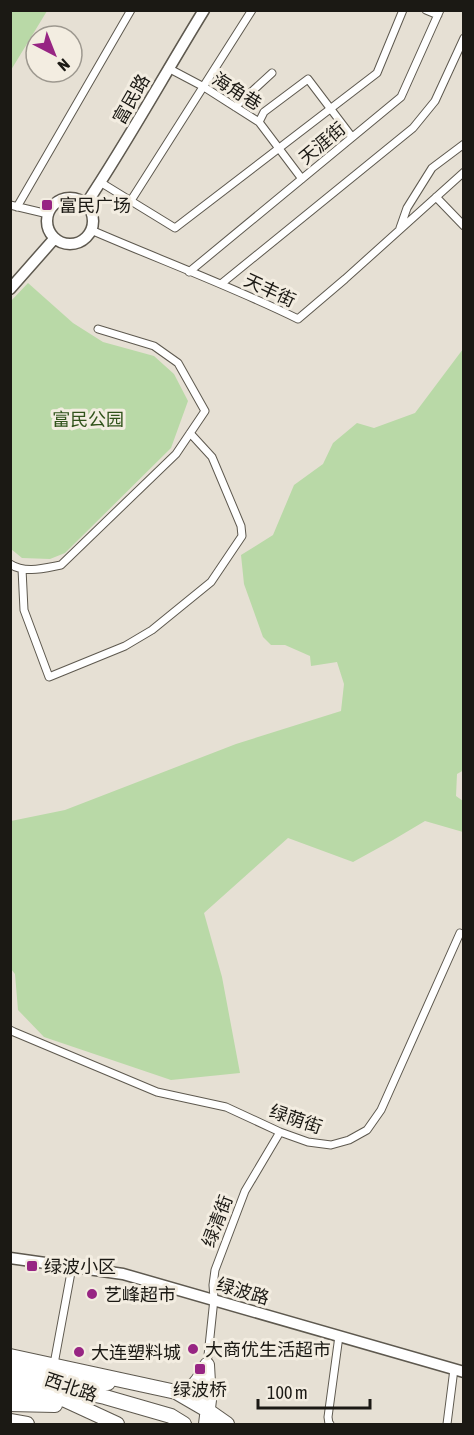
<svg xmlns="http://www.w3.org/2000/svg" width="474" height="1435" font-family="'Asap Condensed','Noto Sans SC',sans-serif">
<rect width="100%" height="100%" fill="#e6e0d4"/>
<path fill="#b9d9a7" d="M11 10 47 11 11 70 10 11Z
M28 283 73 323 103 342 154 356 174 374 188 401 171 448 65 553 50 559 22 558 11 549V301Z
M463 349 464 770 457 774 456 796 463 801V832L425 821 393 840 353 862 288 838 204 913 222 977 240 1073 171 1080 44 1037 18 1010 15 974 11 969V821L65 810 236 744 341 711 344 684 337 662 311 666 310 656 285 645H271L263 637 244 584 241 555 273 535 294 485 323 464 333 443 357 423 374 428 415 413Z"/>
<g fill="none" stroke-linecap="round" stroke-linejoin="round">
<g stroke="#5e594f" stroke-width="9">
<path id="street" d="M426 10 438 15
M168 68 204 87 259 122 302 179
M235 107 272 73
M259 122 264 112 308 79 352 137
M100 182 175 228 377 73 403 10
M436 197 464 226
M130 202 252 10
M10 205 48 214
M17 207 131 10
M400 228 407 208 432 168 464 144
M91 230C160 260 231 286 298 319L345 279 464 172
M189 272 401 97 440 10
M221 284 413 128 435 101 464 38
M10 564C25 574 45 568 61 565L176 454 205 411 178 363 154 346 98 329
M22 569 24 610 49 677 125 646 152 630 211 582 242 536 241 526 212 457 190 433
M10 1030 14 1032 157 1092 226 1107 280 1132 308 1142 331 1145 349 1140 367 1130 381 1110 460 933
M54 1364 72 1267
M207 1365 214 1299 213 1285 215 1270 245 1191 280 1132
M330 1424H329L328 1417 339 1336
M447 1424 454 1369"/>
</g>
<g stroke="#5e594f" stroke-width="13">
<path id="secondary" d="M47 221a23 23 0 1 1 46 0a23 23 0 1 1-46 0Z
M86 204C128 141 164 75 204 10
M10 289 54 239
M10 1258 123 1274 464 1372"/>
</g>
<g stroke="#5e594f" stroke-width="16">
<path id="highway" d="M10 1356 176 1392C193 1392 200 1379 207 1365
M10 1367 54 1374
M10 1380 108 1383
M49 1381 68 1389 105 1397 171 1416 184 1424
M10 1390 32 1392 65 1400 117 1424
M176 1392 207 1410 227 1424
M10 1404 55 1405
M10 1421 27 1424
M206 1424 209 1400 207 1365"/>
</g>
<use href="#street" stroke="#fff" stroke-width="7"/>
<use href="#secondary" stroke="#fff" stroke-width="10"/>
<use href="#highway" stroke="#fff" stroke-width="14"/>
</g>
<g fill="#972583" stroke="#f3ede1" stroke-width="2">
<rect x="41" y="199" width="12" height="12" rx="3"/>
<rect x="26" y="1260" width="12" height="12" rx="3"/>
<circle cx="92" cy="1294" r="6"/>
<circle cx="193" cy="1349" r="6"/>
<circle cx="79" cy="1352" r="6"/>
<rect x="194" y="1363" width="12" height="12" rx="3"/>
</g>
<g text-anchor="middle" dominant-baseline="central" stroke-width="6" stroke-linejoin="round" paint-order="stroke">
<g font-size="18" fill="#1b1914" stroke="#f3ede1">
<text transform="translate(237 91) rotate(32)">海角巷</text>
<text transform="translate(131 99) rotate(-60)">富民路</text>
<text transform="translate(322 143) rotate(-40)">天涯街</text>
<text transform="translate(270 290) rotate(25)">天丰街</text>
<text transform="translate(296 1119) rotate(19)">绿荫街</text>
<text transform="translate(217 1221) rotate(-69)">绿清街</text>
<text transform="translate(243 1291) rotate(16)">绿波路</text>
<text transform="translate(71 1387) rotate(19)">西北路</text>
</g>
<g font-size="18" fill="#1b1914" stroke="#f3ede1" text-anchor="start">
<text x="59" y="205">富民广场</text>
<text x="44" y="1266">绿波小区</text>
<text x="104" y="1294">艺峰超市</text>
<text x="205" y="1349">大商优生活超市</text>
<text x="91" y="1352">大连塑料城</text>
<text x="200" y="1389" text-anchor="middle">绿波桥</text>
</g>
<g font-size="18" fill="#31531b" stroke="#f3ede1">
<text x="88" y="419">富民公园</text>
</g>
</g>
<rect width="474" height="1435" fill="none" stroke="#1b1914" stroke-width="24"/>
<g transform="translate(54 54) rotate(138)"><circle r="28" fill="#f3ede1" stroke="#9d988f" stroke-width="1.5"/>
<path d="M0-4.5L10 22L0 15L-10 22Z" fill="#972583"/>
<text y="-9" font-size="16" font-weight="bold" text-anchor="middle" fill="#1b1914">N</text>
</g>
<path d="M258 1399v9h112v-9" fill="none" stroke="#1b1914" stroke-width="3"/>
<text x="267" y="1399" font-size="18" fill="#1b1914" stroke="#f3ede1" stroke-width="4.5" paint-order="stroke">100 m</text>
</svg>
